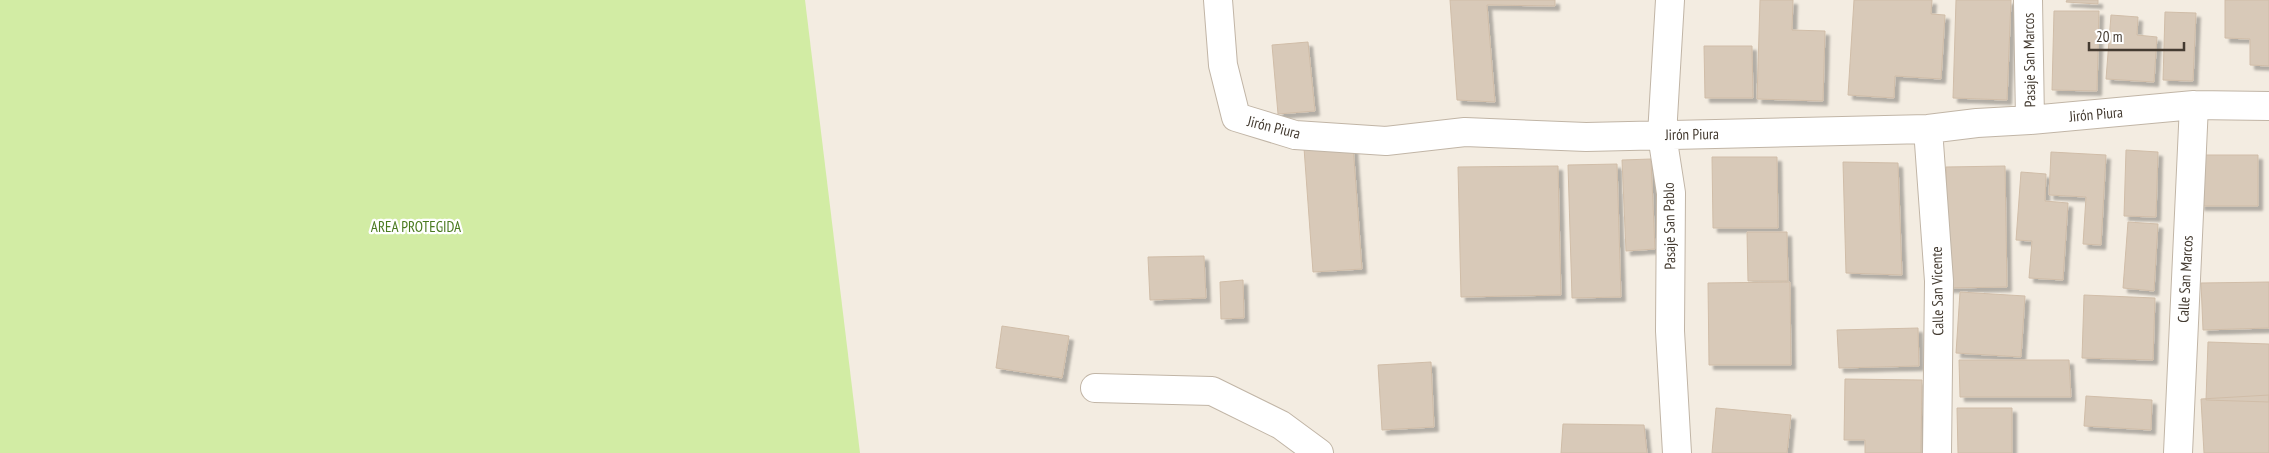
<svg xmlns="http://www.w3.org/2000/svg" width="2269" height="453" font-family="'PT Sans Narrow',sans-serif">
<defs>
<filter id="shadow"><feDropShadow dx="4.5" dy="4.5" stdDeviation="1" flood-color="#0004"/></filter>
</defs>
<rect width="100%" height="100%" fill="#f3ece1"/>
<path fill="#d2eca4" d="M0 0H805L860 453H0Z"/>
<path fill="#d8c9b8" stroke="#d0bda8" filter="url(#shadow)" d="M1450 0H1555V6L1487 5 1495 102 1457 100Z
M1760 0H1793L1792 30 1825 31 1823 101 1757 99Z
M1854 0H1932L1931 14 1945 15 1941 79 1895 76 1894 98 1848 95Z
M1956 0H2011L2007 100 1953 98Z
M2067 0H2098V4L2066 2Z
M2225 0H2269V66L2250 65V39L2225 38Z
M2054 11H2099L2097 91 2052 90Z
M2165 12 2196 13 2193 81 2163 80Z
M2111 15 2138 17 2137 35 2157 37 2154 82 2106 79Z
M1308 42 1315 111 1278 114 1272 45Z
M1704 46H1752L1753 98H1705Z
M1353 145 1362 269 1313 272 1304 148Z
M2126 150 2158 152 2156 217 2124 216Z
M2051 152 2106 155 2101 245 2083 244 2086 197 2049 195Z
M2200 155H2258V206H2200Z
M1712 157H1777L1778 228H1713Z
M1651 159 1655 249 1626 251 1622 160Z
M1843 162 1898 163 1902 275 1846 273Z
M1617 164 1621 297 1572 298 1568 165Z
M1558 166 1561 295 1461 297 1458 167Z
M2005 166 2007 287 1948 288 1946 167Z
M2021 172 2046 174 2045 201 2068 203 2063 280 2029 278 2032 241 2016 240Z
M2128 222 2158 224 2154 291 2123 288Z
M1747 232H1787L1788 281H1748Z
M1204 256 1206 298 1150 300 1148 257Z
M1243 280 1244 318 1221 319 1220 282Z
M1790 282 1791 365H1709L1708 283Z
M2269 282V328L2203 330 2201 283Z
M1960 292 2025 296 2021 357 1956 353Z
M2084 295 2155 298 2153 360 2082 358Z
M1002 326 1069 336 1062 378 996 368Z
M1918 328 1919 366 1839 368 1837 330Z
M2208 342 2269 344V402L2206 400Z
M1959 360H2069L2071 397H1960Z
M1431 362 1434 427 1382 430 1378 365Z
M1845 379 1922 380 1921 453H1865V440H1844Z
M2269 395V453H2204L2201 399Z
M2086 396 2152 400 2151 430 2084 426Z
M1716 408 1791 415 1787 453H1712Z
M1957 408H2012V453H1958Z
M1563 424 1644 425 1647 453H1561Z"/>
<g fill="none" stroke-linecap="round" stroke-linejoin="round">
<g stroke="#c1b5a6" stroke-width="30">
<path id="minor" d="M1218 0 1223 65 1236 117 1295 135 1386 141 1465 132 1586 137 1928 129 1977 123 2030 120 2194 105 2269 106
M1670 0 1662 135 1671 193 1670 331 1677 453
M2028 0 2030 120
M1928 129 1939 281 1937 453
M1095 388 1212 391 1281 425 1319 453
M2178 453 2194 105"/>
</g>
<use href="#minor" stroke="#fff" stroke-width="28"/>
</g>
<g text-anchor="middle" dominant-baseline="central" stroke-width="4.5" stroke-linejoin="round" paint-order="stroke">
<g font-size="15" fill="#443b31" stroke="#fff">
<text transform="translate(2029 60) rotate(-91)">Pasaje San Marcos</text>
<text transform="translate(2096 114) rotate(-5)">Jirón Piura</text>
<text transform="translate(1274 127) rotate(14)">Jirón Piura</text>
<text transform="translate(1692 134) rotate(-1)">Jirón Piura</text>
<text transform="translate(1669 226) rotate(-91)">Pasaje San Pablo</text>
<text transform="translate(2185 279) rotate(-87)">Calle San Marcos</text>
<text transform="translate(1937 291) rotate(-91)">Calle San Vicente</text>
</g>
<g font-size="15" fill="#4a7a20" stroke="#fff">
<text x="416" y="226">AREA PROTEGIDA</text>
</g>
</g>
<path d="M2089 42v8h95v-8" fill="none" stroke="#443b31" stroke-width="2.5"/>
<text x="2096" y="42" font-size="15" fill="#443b31" stroke="#ffffff" stroke-width="4" paint-order="stroke">20 m</text>
</svg>
